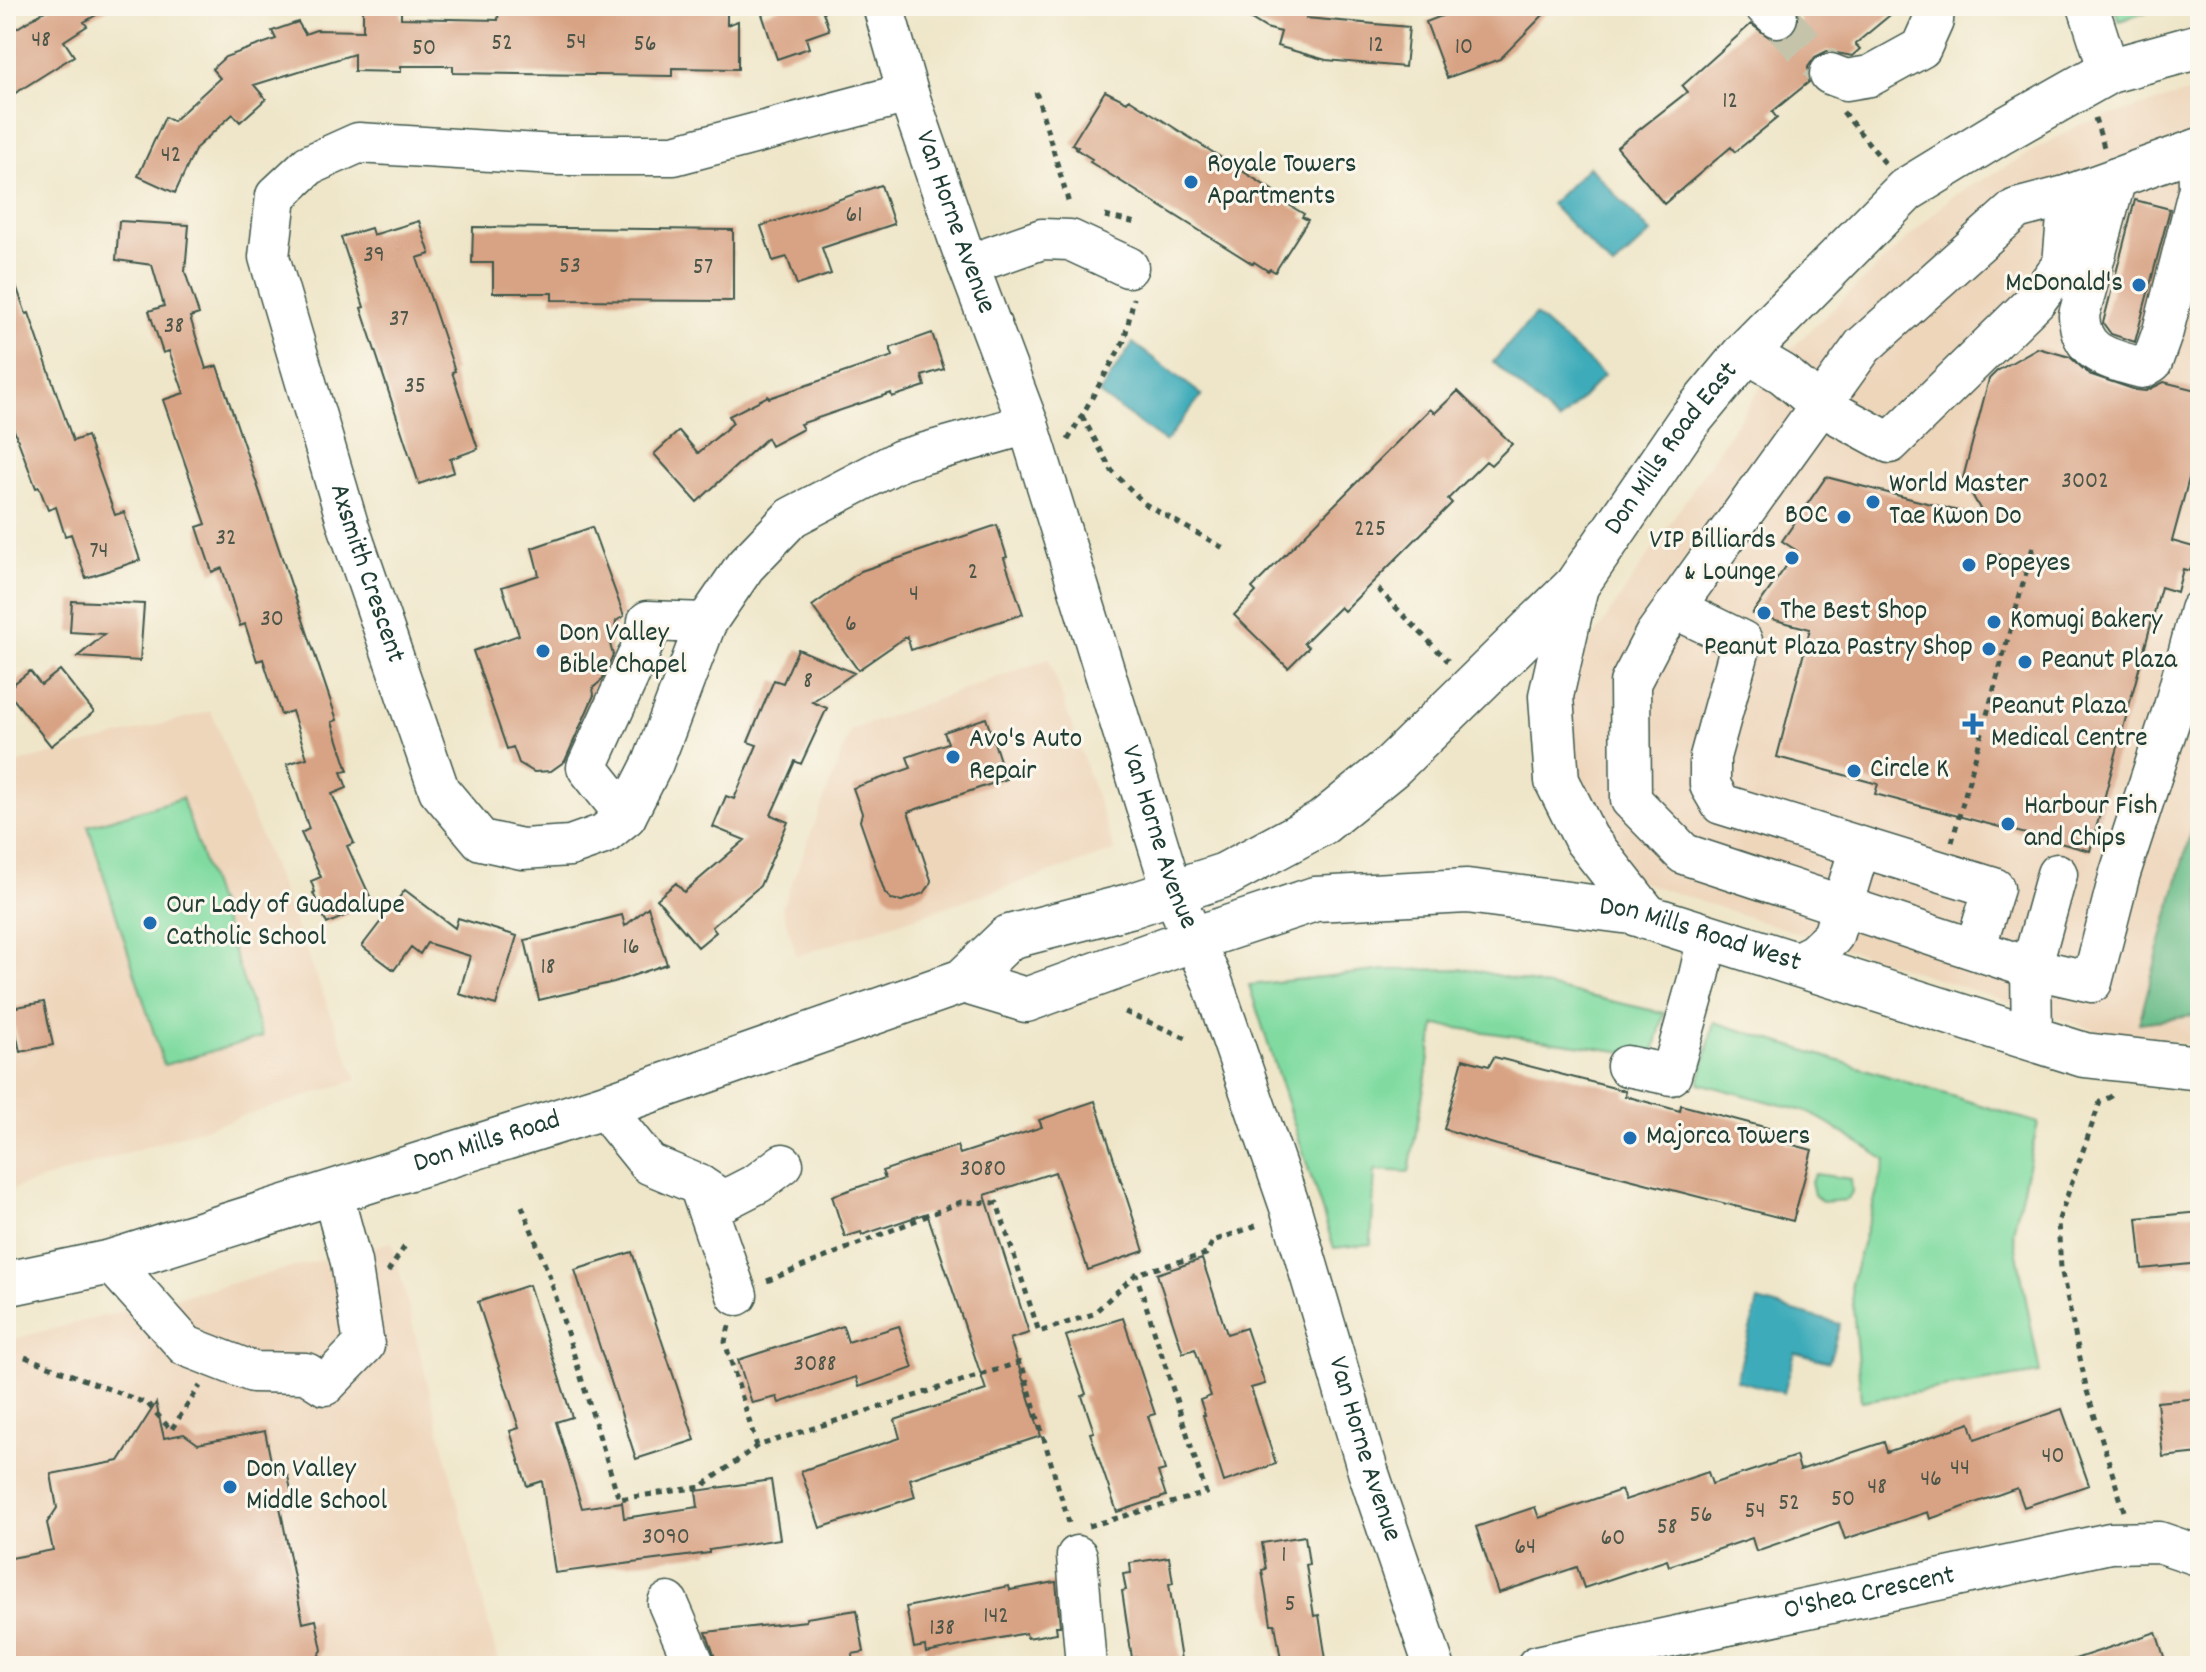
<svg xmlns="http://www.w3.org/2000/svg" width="2206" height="1672" font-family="Dekko,sans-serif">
<rect width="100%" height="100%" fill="#fbf7ec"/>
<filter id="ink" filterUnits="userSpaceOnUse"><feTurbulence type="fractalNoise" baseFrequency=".0125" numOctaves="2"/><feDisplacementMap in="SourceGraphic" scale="16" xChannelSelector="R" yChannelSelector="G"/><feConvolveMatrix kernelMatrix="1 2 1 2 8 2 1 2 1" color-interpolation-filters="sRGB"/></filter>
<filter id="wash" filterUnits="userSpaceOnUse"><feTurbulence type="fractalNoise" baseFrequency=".006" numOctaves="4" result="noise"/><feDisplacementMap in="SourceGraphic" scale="32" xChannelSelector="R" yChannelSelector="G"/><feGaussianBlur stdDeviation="1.8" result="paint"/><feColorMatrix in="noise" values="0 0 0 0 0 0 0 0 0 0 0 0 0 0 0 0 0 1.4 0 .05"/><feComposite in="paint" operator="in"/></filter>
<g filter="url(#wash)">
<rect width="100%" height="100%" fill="#efe6c9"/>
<path fill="#eed6bb" d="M2200 89V1047L2128 1032 2098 1031 1632 879 1585 818 1566 711 1586 649 1779 360 1950 198 2079 125Z
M1049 659 1115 851 797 956 782 908 851 730Z
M211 711 357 1080 6 1191V766Z
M392 1242 499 1666H6V1341Z"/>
<path fill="#81dba1" stroke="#508c6a" stroke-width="2" d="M2114 6H2166L2119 21Z
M182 798 262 1037 164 1065 88 826Z
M1469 969 1664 1013 1653 1056 1435 1025 1409 1172 1375 1170 1371 1244 1334 1248 1249 985 1385 970Z
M1714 1022 2038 1123 2013 1232 2040 1373 1861 1401 1851 1283 1886 1160 1811 1113 1699 1083Z
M1816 1174 1851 1179 1852 1192 1847 1200 1822 1202 1814 1195 1811 1181Z"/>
<path fill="#68bb87" stroke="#447c5e" stroke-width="2" d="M2200 797V1015L2139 1023Z"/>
<path fill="#3cabb9" stroke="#2e7476" stroke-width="2" d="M1589 166 1651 233 1613 268 1551 204Z
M1535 315 1604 375 1559 422 1493 362Z
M1133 343 1202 395 1165 442 1099 394Z
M1758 1301 1840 1324 1829 1362 1795 1353 1784 1393 1736 1380Z"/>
<g id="blocks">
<path fill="#d8a384" d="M53 6H112L84 22 87 26 64 41 74 56 6 99V35Z
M363 6H401V18L498 20 499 6H604V10L686 11V6H715V9H727V25L738 21V69L672 68V76L453 73V66H401V72L354 71V54L254 85 266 99 240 122 233 114 196 148 175 193 138 176 165 117 173 121 220 78 212 69 225 57 276 39 272 31 298 22 305 34 316 30 363 31Z
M785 6H821L829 30 806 38 809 48 777 59 762 14Z
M1230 6H1310L1306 18 1409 27 1405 67 1326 60 1277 46 1281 32 1266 28Z
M1467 6H1552L1500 59 1447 78 1426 22Z
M1796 6H1901L1855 44 1860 49 1852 56 1827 51 1815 57 1808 67 1809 82 1772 112 1777 118 1735 152 1731 147 1664 204 1617 147 1687 92 1682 86 1751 24 1773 40 1783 39 1793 33 1800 21Z
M1105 91 1127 102 1129 99 1291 202 1289 205 1304 214 1302 217 1308 220 1275 272 1270 269 1268 271 1254 262 1253 264 1090 162 1092 159 1076 149 1078 147 1072 144Z
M881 185 894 224 822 248 831 274 797 285 787 257 773 261 761 226Z
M2135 200 2170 209 2135 342 2111 334 2103 323Z
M119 221 189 225 185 272 199 314 190 317 206 369 217 366 337 720 332 722 348 771 341 772 347 788 332 794 354 843 347 846 373 903 327 924 313 893 315 892 311 881 321 877 301 833 309 829 287 764 307 758 292 711 281 715 263 659 257 661 245 624 240 626 222 568 212 572 197 527 206 524 163 400 184 393 169 351 163 353 149 311 164 306 152 265 116 260Z
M419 221 430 254 417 258 455 371 452 372 478 449 450 459 454 472 419 484 361 308 364 307 341 237 371 228 373 235Z
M473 227 733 230V301L552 300V293H493V263H472Z
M10 268 26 314 29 313 73 441 87 436 115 515 124 512 140 560 86 578 71 534 65 536 56 507 48 510 39 487 36 488 11 422 6 424V269Z
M932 333 944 369 922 376 925 386 892 397 891 393 800 424 803 429 771 446 767 438 697 502 654 454 679 431 698 453 733 423 729 416 768 396 769 398 893 356 890 348Z
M2037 348 2070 357 2089 374 2136 390 2146 391 2164 382 2200 391V438L2172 541 2197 548 2190 571 2183 569 2177 592 2161 587 2090 851 1875 794 1878 784 1777 757 1810 629 1752 614 1797 551 1782 541 1826 477 1985 518 1963 478 1989 379 1997 371Z
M1458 391 1512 444 1491 465 1486 461 1448 499 1452 503 1344 611 1340 607 1304 643 1309 647 1288 668 1234 615 1256 592 1252 588 1365 474 1430 409 1435 413Z
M997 525 1007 557 1004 558 1023 614 911 650 907 636 858 670 812 606 861 571Z
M592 527 624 616 616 621 614 636 610 644 613 655 602 680 593 688 594 695 565 761 551 771 534 772 519 763 513 747 507 749 473 651 519 635 502 587 539 575 532 548Z
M72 601 144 604 140 661 77 657 105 634 70 632Z
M798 649 854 673 812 702 827 708 801 764 795 761 771 815 788 822 760 886 712 927 716 932 698 947 657 899 676 883 684 892 745 840 713 827 726 796 734 799 757 745 748 742 774 680 783 683Z
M60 670 94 712 51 746 6 690 30 671 41 685Z
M986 718 1006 779 908 812 931 880 930 885 924 893 902 901 891 899 885 893 860 821 862 813 853 788 911 768 907 757 948 743 944 732Z
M405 890 455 928 458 918 517 936 496 1005 459 994 470 956 427 943 420 954 411 947 394 970 362 946Z
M648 907 667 964 614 982 539 1000 525 940 622 915 625 926Z
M44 1002 53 1045 20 1052 11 1008Z
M1494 1057 1626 1091 1625 1096 1680 1111 1681 1105 1787 1133 1786 1143 1812 1150 1793 1221 1497 1145 1444 1129 1463 1059 1489 1066Z
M1095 1101 1144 1251 1088 1270 1055 1172 985 1195 1029 1333 1010 1339 1041 1436 910 1479 915 1497 820 1528 801 1471 900 1438 895 1420 986 1390 927 1213 862 1235 861 1232 845 1237 832 1196 885 1178 882 1171 957 1146 960 1154 1042 1127 1039 1120Z
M2200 1212V1263L2142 1269 2137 1218Z
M632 1252 695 1440 636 1459 575 1270Z
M1202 1259 1227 1334 1246 1328 1265 1384 1251 1388 1276 1464 1224 1482 1203 1415H1205L1200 1400 1211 1396 1195 1349 1183 1353 1157 1274Z
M529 1285 572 1417 556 1422 582 1508 622 1502 624 1518 698 1507 696 1491 771 1480 780 1539 709 1550V1553L555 1573 542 1481 527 1486 510 1431 519 1428 478 1302Z
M1123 1318 1155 1414 1148 1416 1165 1470 1158 1472 1166 1496 1117 1512 1090 1433 1094 1432 1082 1396 1086 1394 1066 1336Z
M843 1326 848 1342 899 1326 913 1368 859 1387 856 1377 779 1403 777 1397 752 1403 738 1360Z
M2200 1398V1453L2163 1457 2157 1402Z
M156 1403 164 1438 184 1434 198 1444 265 1431 272 1466 288 1476 294 1504 280 1507 303 1623 316 1620 322 1650 312 1666H6V1559L53 1550 47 1523 57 1508 51 1474 119 1461Z
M2062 1409 2089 1485 2024 1507 2017 1488 1930 1519 1928 1512 1845 1539 1839 1522 1756 1551 1752 1538 1669 1566 1667 1560 1584 1588 1577 1567 1498 1593 1476 1527 1535 1507 1539 1518 1621 1490 1625 1500 1708 1472 1712 1484 1796 1456 1800 1470 1884 1442 1887 1452 1970 1423 1975 1439Z
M1305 1536 1309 1564 1306 1565 1314 1616 1319 1615 1327 1666H1282L1275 1624H1271L1262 1570 1266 1569 1262 1543Z
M1169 1557 1173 1583 1169 1584 1182 1666H1143L1141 1657 1132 1658 1122 1591 1126 1590 1123 1574 1131 1573 1130 1563Z
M1056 1582 1060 1626H1056L1057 1633 1027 1638 1026 1633 926 1653 925 1646 914 1648 906 1607 1009 1586 1010 1590Z
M857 1610 864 1652 852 1654 853 1660 811 1666H718L706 1632 806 1621V1618Z
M2156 1632 2167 1666H2069V1661Z"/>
</g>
</g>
<g filter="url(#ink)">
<use href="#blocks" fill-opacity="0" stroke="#3e564a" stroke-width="2"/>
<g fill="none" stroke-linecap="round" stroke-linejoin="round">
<path stroke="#c5c4ab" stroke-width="40" stroke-dasharray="40 20" stroke-linecap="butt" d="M1777 17 1830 74"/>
<g stroke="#3e564a" stroke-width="43">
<g id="minor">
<path id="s1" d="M883 6 908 93 961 246 1028 424 1173 893 1212 981 1292 1213 1368 1471 1434 1666"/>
<path d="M1765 6 1777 17"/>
<path d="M2088 6 2109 71"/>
<path d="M1830 74 1846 80 1870 76 1921 48 1933 21 1934 6"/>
<path id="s2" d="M908 93 674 155H555L358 143 309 165 276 196 269 257 348 525 439 790 481 840 522 849 570 846 604 834 626 816 653 763 706 623 745 566 792 517 901 460 1028 424"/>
<path d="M2200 148 2069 195 2016 209 1863 346 1655 635 1630 683 1631 800 1684 854 2031 968 2092 982 2120 873 2174 707 2200 610"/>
<path d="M2116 178 2079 315C2080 355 2110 359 2142 368L2152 362 2163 331 2199 188 2198 149"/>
<path d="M968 265 1042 239 1070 240 1128 267"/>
<path d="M1746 352 1783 374 1820 405 1890 443 2036 300 2063 264 2069 195"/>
<path d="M1674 608 1742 641 1710 757V785L1721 804 1994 888 1975 949"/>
<path d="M626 816 587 767 646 638 648 621 706 623"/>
<path d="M1794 964 1814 954 1833 936 1860 847"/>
<path d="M2032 1040 2031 968 2057 874"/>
<path d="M1627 1066 1671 1075 1699 976 1708 937"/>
<path d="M603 1107 649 1164 699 1185 723 1201 758 1183 783 1164"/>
<path d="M699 1185 737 1295"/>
<path d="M111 1262 186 1346 253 1372 306 1373 325 1385 364 1345 351 1262 332 1192"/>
<path d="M1077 1556 1086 1666"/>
<path d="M668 1603 695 1666"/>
<path id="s3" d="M1537 1666 2110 1543 2159 1542 2200 1556"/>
</g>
</g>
<g stroke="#3e564a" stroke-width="47">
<g id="major">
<path d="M1576 586 1551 696 1557 781 1586 839 1648 918"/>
<path id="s4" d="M963 981 1026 1000 1194 939 1315 899 1467 891 1631 912 2084 1055 2200 1068"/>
<path id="s5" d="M6 1284 111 1262 603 1107 963 981 1009 937 1133 905 1225 875 1322 823 1391 767 1576 586 1688 422 1746 352 1906 190 2001 132 2109 71 2200 46"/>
</g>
</g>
<path stroke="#3e564a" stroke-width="5" stroke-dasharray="6 6" stroke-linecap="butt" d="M1036 92 1070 207
M1843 112 1885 163
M2095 118 2104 147
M1105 216 1136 223
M1082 416 1112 471 1145 504 1227 550
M1068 440 1124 341 1134 298
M1996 555 2029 564
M1378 589 1448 661
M1952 842 2033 547
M1125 1012 1191 1040
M2112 1096 2100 1102 2058 1222 2061 1268 2087 1391 2124 1511
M522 1206 549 1275 619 1499 701 1487 757 1446 1021 1362 1069 1523
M388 1272 407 1243
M767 1281 961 1202 997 1203 1039 1332 1093 1314 1136 1274 1206 1254 1213 1241 1261 1224
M729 1326 725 1342 757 1446
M25 1357 148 1404 171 1430 200 1386
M1089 1526 1206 1493 1136 1274"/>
<use href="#minor" stroke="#fff" stroke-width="40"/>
<use href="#major" stroke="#fff" stroke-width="44"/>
</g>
</g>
<g fill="#1f6fb2" stroke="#fbf7ec" stroke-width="3">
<circle cx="1191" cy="182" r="8"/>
<circle cx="2139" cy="285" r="8"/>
<circle cx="1873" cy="502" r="8"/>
<circle cx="1844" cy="517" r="8"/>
<circle cx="1792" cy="558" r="8"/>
<circle cx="1969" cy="565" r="8"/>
<circle cx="1764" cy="613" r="8"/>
<circle cx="1994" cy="622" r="8"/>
<circle cx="1989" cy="649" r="8"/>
<circle cx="543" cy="651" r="8"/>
<circle cx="2025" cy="662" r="8"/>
<path d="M1969 712h8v8h8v8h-8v8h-8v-8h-8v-8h8z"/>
<circle cx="953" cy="757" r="8"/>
<circle cx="1854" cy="771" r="8"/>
<circle cx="2008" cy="824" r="8"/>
<circle cx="150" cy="923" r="8"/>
<circle cx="1630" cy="1138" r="8"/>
<circle cx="230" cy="1487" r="8"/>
</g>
<g text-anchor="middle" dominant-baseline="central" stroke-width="6" stroke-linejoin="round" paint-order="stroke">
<g font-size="24" fill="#4d5648">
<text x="41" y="41">48</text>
<text x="576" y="43">54</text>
<text x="502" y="44">52</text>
<text x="645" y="45">56</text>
<text x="1376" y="46">12</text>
<text x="1464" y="48">10</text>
<text x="424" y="49">50</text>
<text x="1730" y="102">12</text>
<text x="171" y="156">42</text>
<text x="854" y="216">61</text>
<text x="374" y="256">39</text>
<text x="570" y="267">53</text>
<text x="703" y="268">57</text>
<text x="399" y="320">37</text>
<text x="174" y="327">38</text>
<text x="415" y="387">35</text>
<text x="2085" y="482">3002</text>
<text x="1370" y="530">225</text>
<text x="226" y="539">32</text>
<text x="99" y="552">74</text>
<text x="973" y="573">2</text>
<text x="914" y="595">4</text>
<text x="272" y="620">30</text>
<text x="851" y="625">6</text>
<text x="808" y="682">8</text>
<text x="631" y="948">16</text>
<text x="548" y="968">18</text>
<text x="983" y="1170">3080</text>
<text x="815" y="1365">3088</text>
<text x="2053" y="1457">40</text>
<text x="1960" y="1469">44</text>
<text x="1931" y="1480">46</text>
<text x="1877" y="1488">48</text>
<text x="1843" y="1500">50</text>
<text x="1789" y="1504">52</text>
<text x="1755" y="1512">54</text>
<text x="1701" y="1516">56</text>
<text x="1667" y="1528">58</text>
<text x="666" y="1538">3090</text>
<text x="1613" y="1539">60</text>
<text x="1525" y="1548">64</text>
<text x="1284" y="1556">1</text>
<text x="1290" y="1605">5</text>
<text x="996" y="1617">142</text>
<text x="942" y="1629">138</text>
</g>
<g font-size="28" fill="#1f3d34" stroke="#fbf7ec" text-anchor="start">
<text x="1207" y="166">Royale Towers<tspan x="1207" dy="32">Apartments</tspan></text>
<text x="2123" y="285" text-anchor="end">McDonald's</text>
<text x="1889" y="486">World Master<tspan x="1889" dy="32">Tae Kwon Do</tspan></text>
<text x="1828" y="517" text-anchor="end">BOC</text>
<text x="1776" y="542" text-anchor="end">VIP Billiards<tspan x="1776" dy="32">&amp; Lounge</tspan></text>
<text x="1985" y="565">Popeyes</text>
<text x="1780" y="613">The Best Shop</text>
<text x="2010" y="622">Komugi Bakery</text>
<text x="559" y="635">Don Valley<tspan x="559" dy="32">Bible Chapel</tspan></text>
<text x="1973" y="649" text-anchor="end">Peanut Plaza Pastry Shop</text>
<text x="2041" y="662">Peanut Plaza</text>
<text x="1991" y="708">Peanut Plaza<tspan x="1991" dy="32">Medical Centre</tspan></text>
<text x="969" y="741">Avo's Auto<tspan x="969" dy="32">Repair</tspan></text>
<text x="1870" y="771">Circle K</text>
<text x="2024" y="808">Harbour Fish<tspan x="2024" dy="32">and Chips</tspan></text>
<text x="166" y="907">Our Lady of Guadalupe<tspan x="166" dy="32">Catholic School</tspan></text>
<text x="1646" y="1138">Majorca Towers</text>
<text x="246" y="1471">Don Valley<tspan x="246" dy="32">Middle School</tspan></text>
</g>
<g font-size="28" fill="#1f3d34" stroke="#fbf7ec">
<text stroke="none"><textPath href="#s1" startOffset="228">Van Horne Avenue</textPath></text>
<text stroke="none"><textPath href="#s5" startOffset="1918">Don Mills Road East</textPath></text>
<text stroke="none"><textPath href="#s2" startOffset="1050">Axsmith Crescent</textPath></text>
<text stroke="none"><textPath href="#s1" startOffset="876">Van Horne Avenue</textPath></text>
<text stroke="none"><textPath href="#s4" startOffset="762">Don Mills Road West</textPath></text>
<text stroke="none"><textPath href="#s5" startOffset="502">Don Mills Road</textPath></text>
<text stroke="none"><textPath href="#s1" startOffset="1522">Van Horne Avenue</textPath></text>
<text stroke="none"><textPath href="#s3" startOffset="340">O'Shea Crescent</textPath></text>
</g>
</g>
<rect width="2206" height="1672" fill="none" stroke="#fbf7ec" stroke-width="32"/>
</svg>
